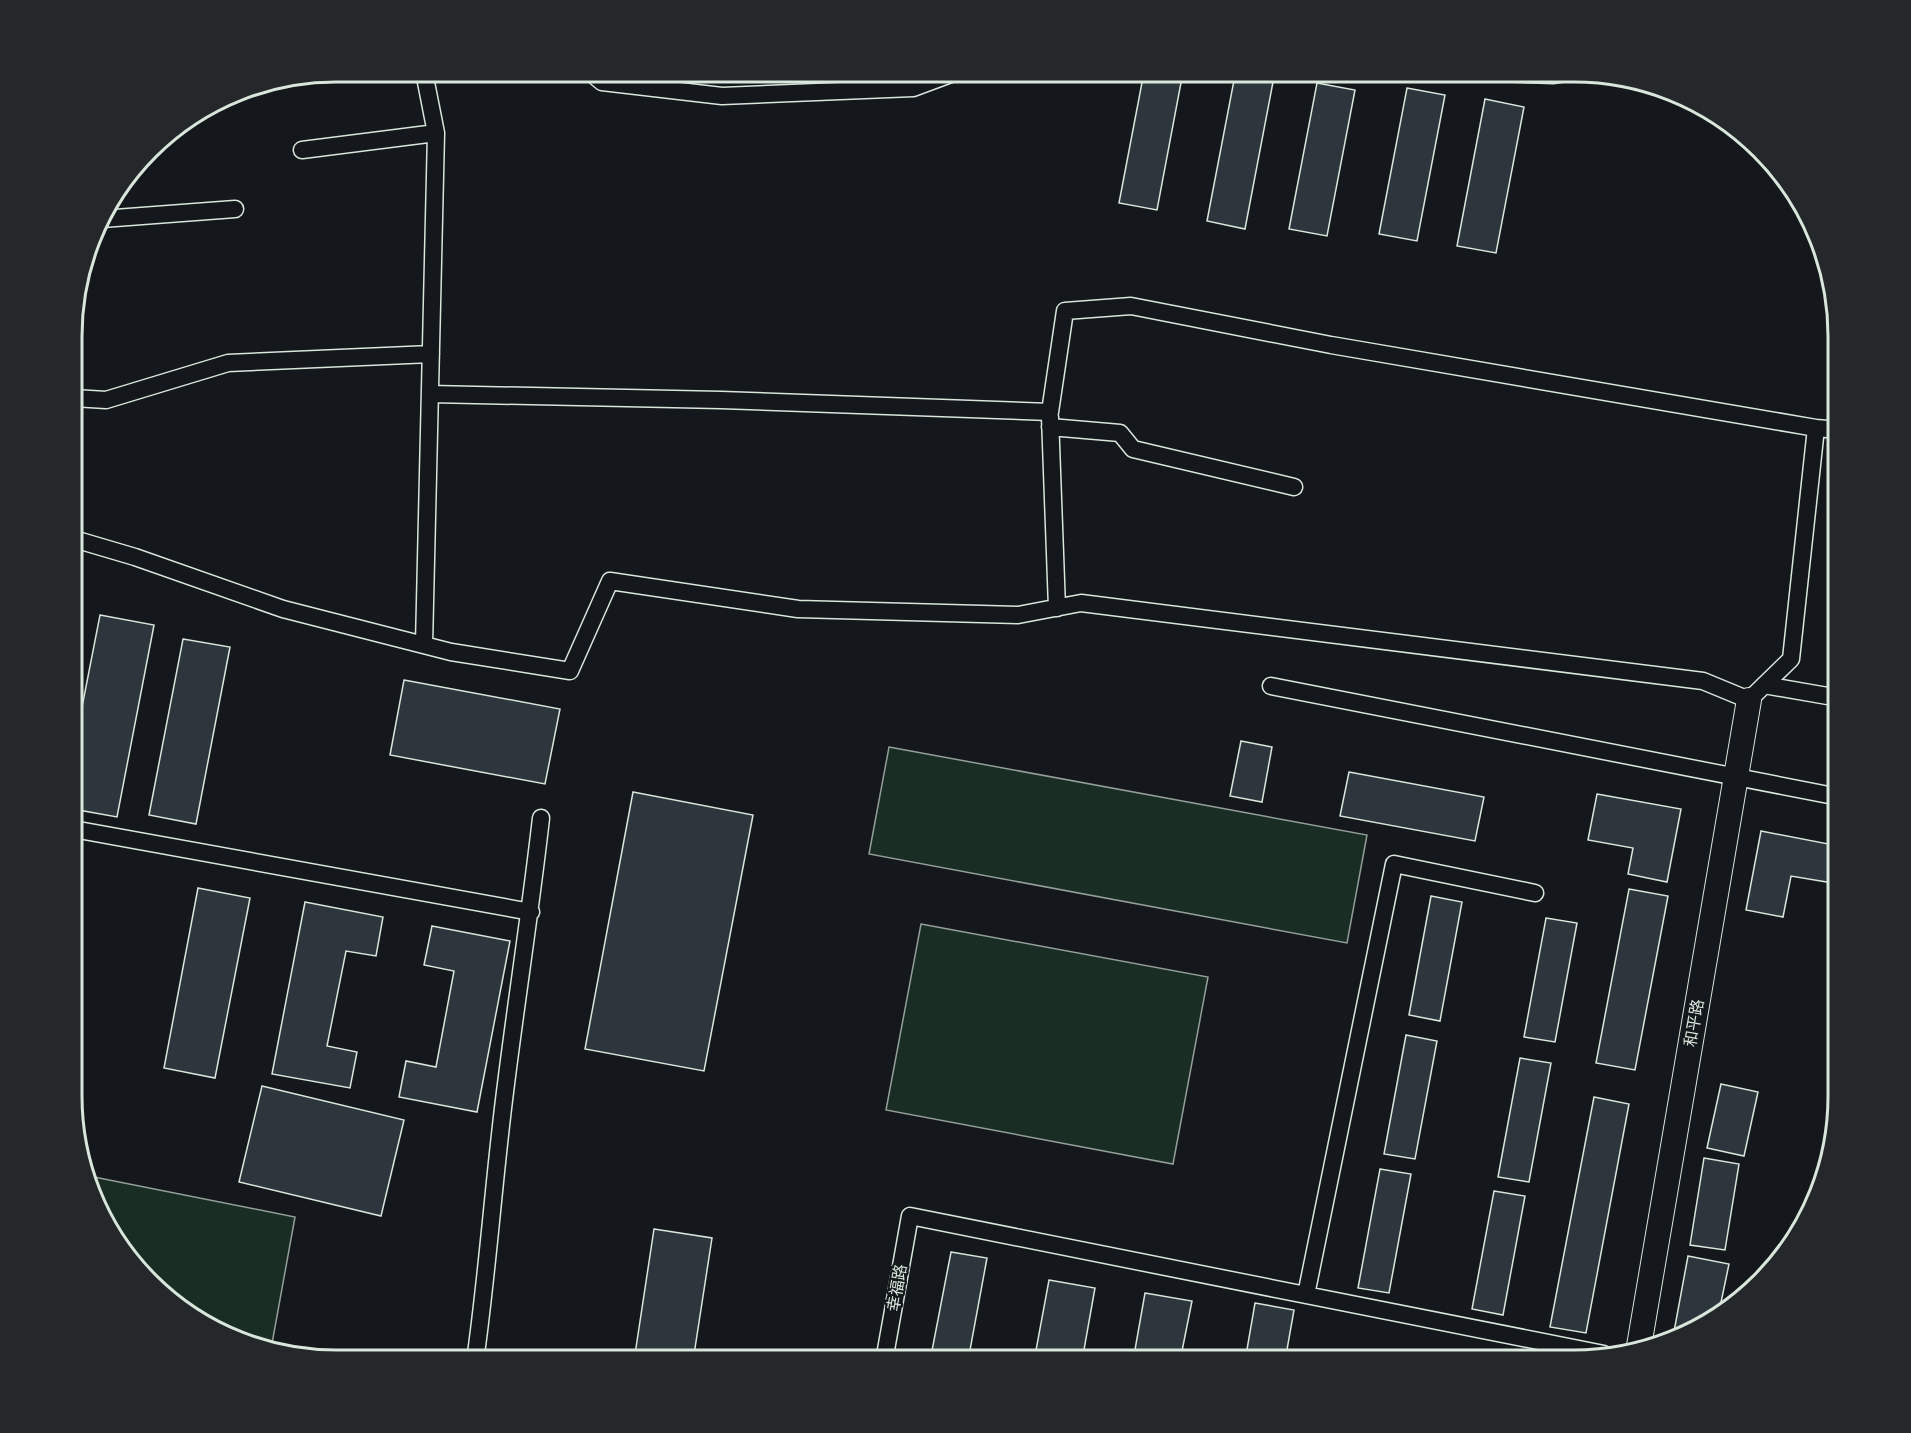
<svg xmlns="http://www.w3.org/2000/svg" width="1911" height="1433" font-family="'Fira Sans','Noto Sans SC',sans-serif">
<rect width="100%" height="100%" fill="#14181c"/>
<path fill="#1a2d24" stroke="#939e99" stroke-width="1.5" d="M889 747 1367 835 1347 943 869 854Z
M921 924 1208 977 1173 1164 886 1110Z
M89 1176 295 1217 271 1349 235 1341 162 1296 99 1214Z"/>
<path fill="#2c363c" stroke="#d8e6dc" stroke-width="1.5" d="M1144 72H1183L1157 210 1119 203Z
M1235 75 1273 82 1245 229 1207 221Z
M1317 83 1355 90 1327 236 1289 229Z
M1407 88 1445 95 1417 241 1379 234Z
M1485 99 1524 107 1496 253 1457 246Z
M100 615 154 625 117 817 73 809V753Z
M183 639 230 647 196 824 149 815Z
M404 680 560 709 545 784 390 755Z
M1241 741 1272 747 1262 802 1230 796Z
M1349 772 1484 797 1475 841 1340 816Z
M633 792 753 815 704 1071 585 1049Z
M1597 794 1681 809 1667 882 1628 874 1633 848 1588 840Z
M1761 831 1839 846V884L1791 876 1783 917 1746 910Z
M198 888 250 898 215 1078 164 1068Z
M1629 889 1668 896 1635 1070 1596 1063Z
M1431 896 1462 902 1440 1021 1409 1015Z
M305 902 383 917 376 956 346 951 327 1046 357 1052 350 1088 272 1074Z
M1546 918 1577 923 1555 1042 1524 1037Z
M432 926 510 941 477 1112 399 1097 406 1061 436 1067 454 971 424 965Z
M1406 1035 1437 1041 1415 1159 1384 1154Z
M1520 1058 1551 1063 1529 1182 1498 1177Z
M1721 1084 1758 1092 1744 1156 1707 1148Z
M262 1086 404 1120 381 1216 239 1182Z
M1594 1097 1629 1104 1586 1333 1550 1327Z
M1704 1158 1739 1164 1725 1250 1690 1245Z
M1380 1169 1411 1174 1389 1293 1358 1288Z
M1494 1191 1525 1196 1503 1315 1472 1309Z
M654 1229 712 1238 693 1361H634Z
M951 1252 987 1258 968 1361H930Z
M1688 1256 1729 1264 1719 1312 1691 1334 1676 1338 1673 1337Z
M1049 1280 1095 1288 1082 1361H1034Z
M1145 1293 1192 1301 1180 1361H1133Z
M1255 1303 1294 1310 1285 1361H1245Z
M1333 1355 1365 1361H1332Z"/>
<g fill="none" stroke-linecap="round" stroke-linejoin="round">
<g stroke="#d8e6dc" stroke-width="19">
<path id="street" d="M590 72 602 82 722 96 913 88 956 72
M1470 72 1554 75 1566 73
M302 150 436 133
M102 219 235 209
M430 394 721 400 1050 412 1065 311 1131 306 1331 345 1816 428 1839 430
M74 398 106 400 228 363 431 354
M1050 417 1057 608
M1050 427 1120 433 1133 449 1294 487
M74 539 135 557 283 609 451 652 570 671 610 581 798 609 1018 615 1081 603 1703 681 1749 700 1791 659 1816 428
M424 645 436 133 424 72
M1764 685 1839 698
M1271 686 1839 797
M73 829 531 912
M1535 893 1394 864 1306 1295 1604 1354
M475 1361C488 1269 494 1176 506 1084 517 996 531 907 541 818
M884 1361 910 1216 1306 1295"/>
</g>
<g stroke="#d8e6dc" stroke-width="26">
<path id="secondary" d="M1639 1346 1749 700"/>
</g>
<use href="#street" stroke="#14181c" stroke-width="16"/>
<use href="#secondary" stroke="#14181c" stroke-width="24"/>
</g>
<g text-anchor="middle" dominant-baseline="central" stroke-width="4.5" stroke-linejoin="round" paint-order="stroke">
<g font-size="16" fill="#d8e6dc" stroke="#14181c">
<text transform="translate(1694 1023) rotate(-80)">和平路</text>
<text transform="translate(897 1288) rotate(-80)">幸福路</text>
</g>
</g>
<path d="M0 0H1911V1433H0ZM336 82H1574A254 254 0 0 1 1828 336V1096A254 254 0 0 1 1574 1350H336A254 254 0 0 1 82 1096V336A254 254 0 0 1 336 82Z" fill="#24282b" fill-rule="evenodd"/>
<path fill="none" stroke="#d8e6dc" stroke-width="3" d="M336 82H1574A254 254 0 0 1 1828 336V1096A254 254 0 0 1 1574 1350H336A254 254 0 0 1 82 1096V336A254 254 0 0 1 336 82Z"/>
</svg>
